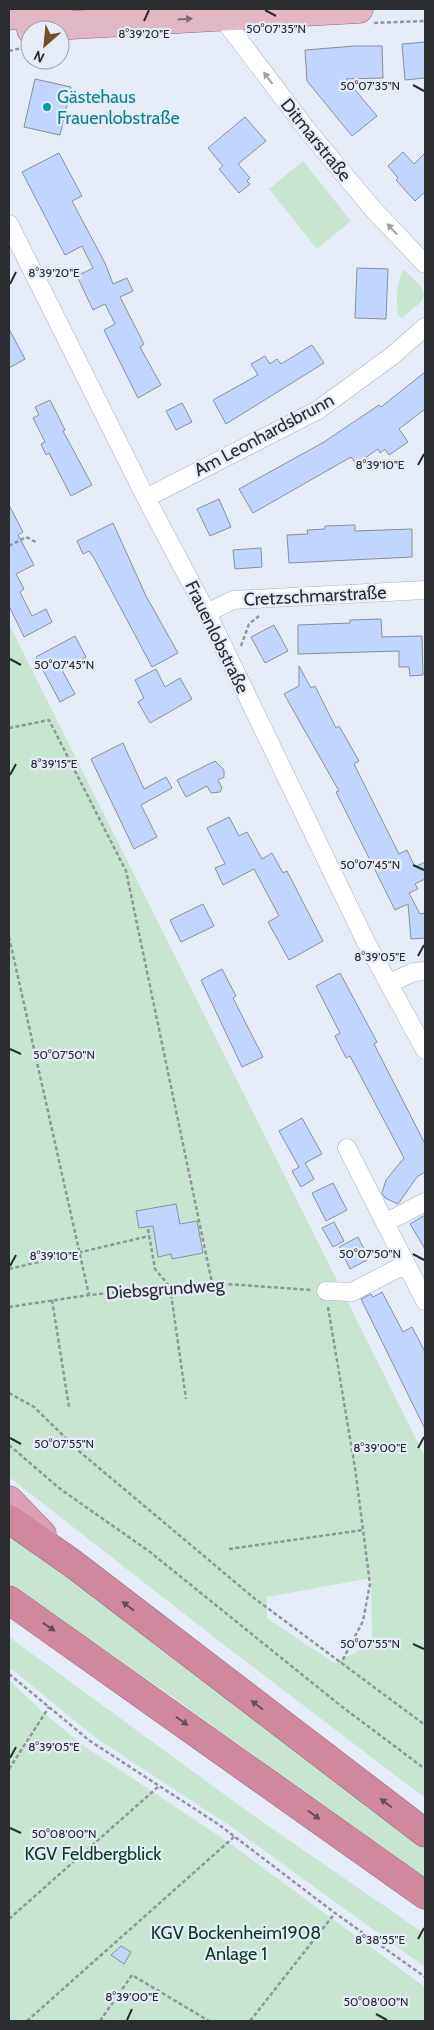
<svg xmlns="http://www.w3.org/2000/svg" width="434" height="2030" font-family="Cabin,sans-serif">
<rect width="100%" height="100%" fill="#e6ecf7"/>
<path fill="#c7e5d1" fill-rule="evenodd" d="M303 161 351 221 317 249 269 189Z
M404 270 420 285 424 294 422 301 402 318 398 315C396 300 396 282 404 270Z
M9 624 425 1457V1798L228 1648 9 1477ZM371 1578 372 1644 334 1663 267 1618V1597Z
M9 1532 425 1850V1880L169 1694 9 1585Z
M9 1637 254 1816 425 1934V1967L233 1828 96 1738 9 1667Z
M9 1680 45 1714 84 1746 228 1842 425 1987V2021H9Z"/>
<path fill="#c0d6fe" stroke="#8a909a" d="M425 42V78L405 80 402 44Z
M355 46H382L383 78 346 79 377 116 352 136 307 81 305 50Z
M35 79 71 87 60 135 24 127Z
M245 117 266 141 238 164 250 178 247 181 250 184 239 193 219 169 223 166 208 148Z
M403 152 414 164 425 153V192L415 201 396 180 398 178 388 166Z
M59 153 82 196 72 201 105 263 113 284 127 278 133 291 120 297 144 344 140 347 161 385 138 398 104 330 115 324 105 304 93 310 77 276 93 268 82 246 65 255 22 172Z
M357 268 388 269 386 319 355 318Z
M9 329 25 359 9 368Z
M312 345 324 363 226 424 213 400 258 375 251 364 265 356 270 364 277 359 281 364Z
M425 372V409L399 429 408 442 389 455 385 449 380 453 378 449 356 464 351 457 253 513 239 489 324 442 379 405 381 407Z
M50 400 65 430 63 431 92 485 71 496 49 453 46 455 41 444 45 442 33 418 39 415 35 407Z
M182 403 192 422 176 430 166 411Z
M219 499 231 527 210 536 197 509Z
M9 505 23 532 18 535 34 565 16 574 24 589 20 592 32 616 46 609 52 622 24 637 9 606Z
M113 523 146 596 178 653 152 667 94 558 89 551 83 554 77 541Z
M355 525V531L412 529V557L289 563 287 535 308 534 307 530 325 529V526Z
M261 548 262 567 235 569 233 550Z
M381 619 382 637 422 636 423 675 410 676 409 667H399V651L298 654V625L350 623V620Z
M274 625 288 651 265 663 251 637Z
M75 636 86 657 62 670 75 694 60 702 36 657Z
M299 666 311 688 315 686 336 728 339 726 359 761 354 764 399 854 407 850 415 867 425 862V879L415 884 418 889 409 893 420 914 425 913V938L411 939 408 904 395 910 336 792 339 791 284 694 299 686Z
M156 669 165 687 180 678 192 699 150 723 138 702 144 698 135 680Z
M123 743 144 789 166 777 172 788 141 805 157 837 134 849 91 759Z
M215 761 224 770V777L218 780 222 788 220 792 211 793 207 786 186 797 177 780Z
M229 817 239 836 247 832 262 859 272 853 283 873 287 871 323 941 289 960 268 922 279 916 254 869 223 885 215 868 225 864 207 828Z
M203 904 214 926 181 942 170 920Z
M222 969 236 996 233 998 263 1057 242 1067 201 980Z
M340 973 377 1042 374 1044 425 1144V1172L417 1177 398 1204 385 1198 382 1193 386 1180 404 1158 350 1056 346 1058 335 1036 340 1033 316 986Z
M302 1118 322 1154 305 1163 314 1179 301 1187 292 1171 299 1167 279 1131Z
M333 1183 347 1210 326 1221 312 1193Z
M176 1204 180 1224 197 1221 203 1253 172 1259 171 1254 158 1257 153 1226 139 1228 136 1211Z
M425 1215V1249L410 1224Z
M334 1222 344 1241 333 1247 322 1228Z
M358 1237 369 1259 350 1269 339 1247Z
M382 1292 403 1332 412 1327 425 1352V1429L361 1299 371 1294 373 1297Z
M121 1946 131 1952 124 1964 111 1955Z"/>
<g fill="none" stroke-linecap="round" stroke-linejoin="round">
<g stroke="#aaafba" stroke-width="19">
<path id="minor" d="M218 12 308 131 372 208 425 264
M9 224 146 498 207 613 366 942 425 1050
M146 498 318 410 392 356 425 327
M207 613 233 600 425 590
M390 983 414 972 425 971
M347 1148 425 1301
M385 1223 425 1202
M326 1291 352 1292 406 1264"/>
</g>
<g stroke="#966878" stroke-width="29">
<path id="primary" d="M9 16 59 9
M31 30 71 25 359 9"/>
</g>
<g stroke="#966878" stroke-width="29">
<path id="trunk" d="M9 1500 42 1534"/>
</g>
<g stroke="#966878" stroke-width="29">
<path id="motorway" d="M9 1519 72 1563 425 1833
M9 1600 425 1895"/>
</g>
<path stroke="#91959d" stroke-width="2.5" stroke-dasharray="4 2.5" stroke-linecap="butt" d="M374 23 425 21
M9 51 22 48
M9 546 26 537 36 542
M241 646 249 624 259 616
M9 728 49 720 126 871 212 1283
M9 937 89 1295
M148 1229 155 1269 170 1287 186 1399
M9 1269 149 1236
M52 1300 69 1407
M9 1307 89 1295 212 1283 312 1290
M328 1307 355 1468 370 1584 363 1621 341 1663
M9 1393 34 1407 80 1452 254 1598 425 1725
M9 1445 59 1488 150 1552 341 1706 425 1769
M229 1549 363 1530
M9 1674 90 1741 218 1824 335 1913 425 1977
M9 1769 49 1707
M9 1919 159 1786
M27 2021 235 1836
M100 2021 132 1975 209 2021
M250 2021 335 1913"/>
<use href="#minor" stroke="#fff" stroke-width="18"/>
<use href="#primary" stroke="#e2b8c5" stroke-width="28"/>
<use href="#trunk" stroke="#d8a0b2" stroke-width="28"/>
<use href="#motorway" stroke="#cf889e" stroke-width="28"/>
</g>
<defs><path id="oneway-solid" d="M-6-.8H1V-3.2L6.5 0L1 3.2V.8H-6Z" transform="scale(1.25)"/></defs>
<use fill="#7d6c74" href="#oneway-solid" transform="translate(185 19) rotate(-3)"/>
<g fill="#a0a0a2">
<use href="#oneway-solid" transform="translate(268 78) rotate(-127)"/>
<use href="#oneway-solid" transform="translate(392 229) rotate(-133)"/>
</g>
<g fill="#644d57">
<use href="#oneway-solid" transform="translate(128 1606) rotate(-143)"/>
<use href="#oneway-solid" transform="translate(49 1627) rotate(34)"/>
<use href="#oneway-solid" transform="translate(257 1705) rotate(-143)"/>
<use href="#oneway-solid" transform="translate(182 1721) rotate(35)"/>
<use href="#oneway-solid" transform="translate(386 1803) rotate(-143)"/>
<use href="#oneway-solid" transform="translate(314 1815) rotate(36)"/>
</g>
<path fill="none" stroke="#2b2d31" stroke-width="2" d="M265 10 276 16M144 21 149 10M413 85 424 91M10 284 16 272M418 465 424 454M10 659 21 665M10 775 16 764M413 865 424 870M418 956 424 945M10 1049 21 1054M413 1254 424 1260M10 1266 16 1255M10 1438 21 1444M418 1448 424 1437M413 1644 424 1649M10 1758 16 1747M10 1828 21 1833M418 1939 424 1928M376 2014 387 2020M127 2020 132 2009"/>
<circle fill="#0f9aa8" stroke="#e6ecf7" stroke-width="2" cx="47" cy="107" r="5"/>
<g text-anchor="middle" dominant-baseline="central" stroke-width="4.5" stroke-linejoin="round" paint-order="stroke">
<g font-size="18" fill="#0d838f" stroke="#e6ecf7" text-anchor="start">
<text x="57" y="97">Gästehaus<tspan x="57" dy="21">Frauenlobstraße</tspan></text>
</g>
<g font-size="18" fill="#2b2d31" stroke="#e6ecf7">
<text transform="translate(316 140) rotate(51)">Ditmarstraße</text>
<text transform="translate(264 435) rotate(-28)">Am Leonhardsbrunn</text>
<text transform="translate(315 596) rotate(-3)">Cretzschmarstraße</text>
<text transform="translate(217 637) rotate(64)">Frauenlobstraße</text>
<text transform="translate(165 1289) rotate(-4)">Diebsgrundweg</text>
</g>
<g font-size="18" fill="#053d22" stroke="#e6ecf7">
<text x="93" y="1854">KGV Feldbergblick</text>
<text x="236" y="1933">KGV Bockenheim1908<tspan x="236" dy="21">Anlage 1</tspan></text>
</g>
</g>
<g font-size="12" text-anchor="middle" fill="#2b2d31" stroke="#e6ecf7" stroke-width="4.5" stroke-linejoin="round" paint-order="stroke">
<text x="276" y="33">50°07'35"N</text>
<text x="144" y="38">8°39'20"E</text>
<text x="370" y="90">50°07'35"N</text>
<text x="54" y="277">8°39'20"E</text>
<text x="380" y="469">8°39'10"E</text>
<text x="64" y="669">50°07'45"N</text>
<text x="54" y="768">8°39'15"E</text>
<text x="370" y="869">50°07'45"N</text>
<text x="380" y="961">8°39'05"E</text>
<text x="64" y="1059">50°07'50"N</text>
<text x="370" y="1258">50°07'50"N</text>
<text x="54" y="1260">8°39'10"E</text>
<text x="64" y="1448">50°07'55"N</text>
<text x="380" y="1452">8°39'00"E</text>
<text x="370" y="1648">50°07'55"N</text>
<text x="54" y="1751">8°39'05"E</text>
<text x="64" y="1838">50°08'00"N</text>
<text x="380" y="1944">8°38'55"E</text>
<text x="132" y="2001">8°39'00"E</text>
<text x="376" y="2006">50°08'00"N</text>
</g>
<rect width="434" height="2030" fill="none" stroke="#2b2d31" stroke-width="20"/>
<g transform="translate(45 45) rotate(207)"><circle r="24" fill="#e6ecf7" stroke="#9ba0a8"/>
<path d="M0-4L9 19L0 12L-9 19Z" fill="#724f28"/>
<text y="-8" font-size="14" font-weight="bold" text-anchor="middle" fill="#2b2d31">N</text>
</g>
</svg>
